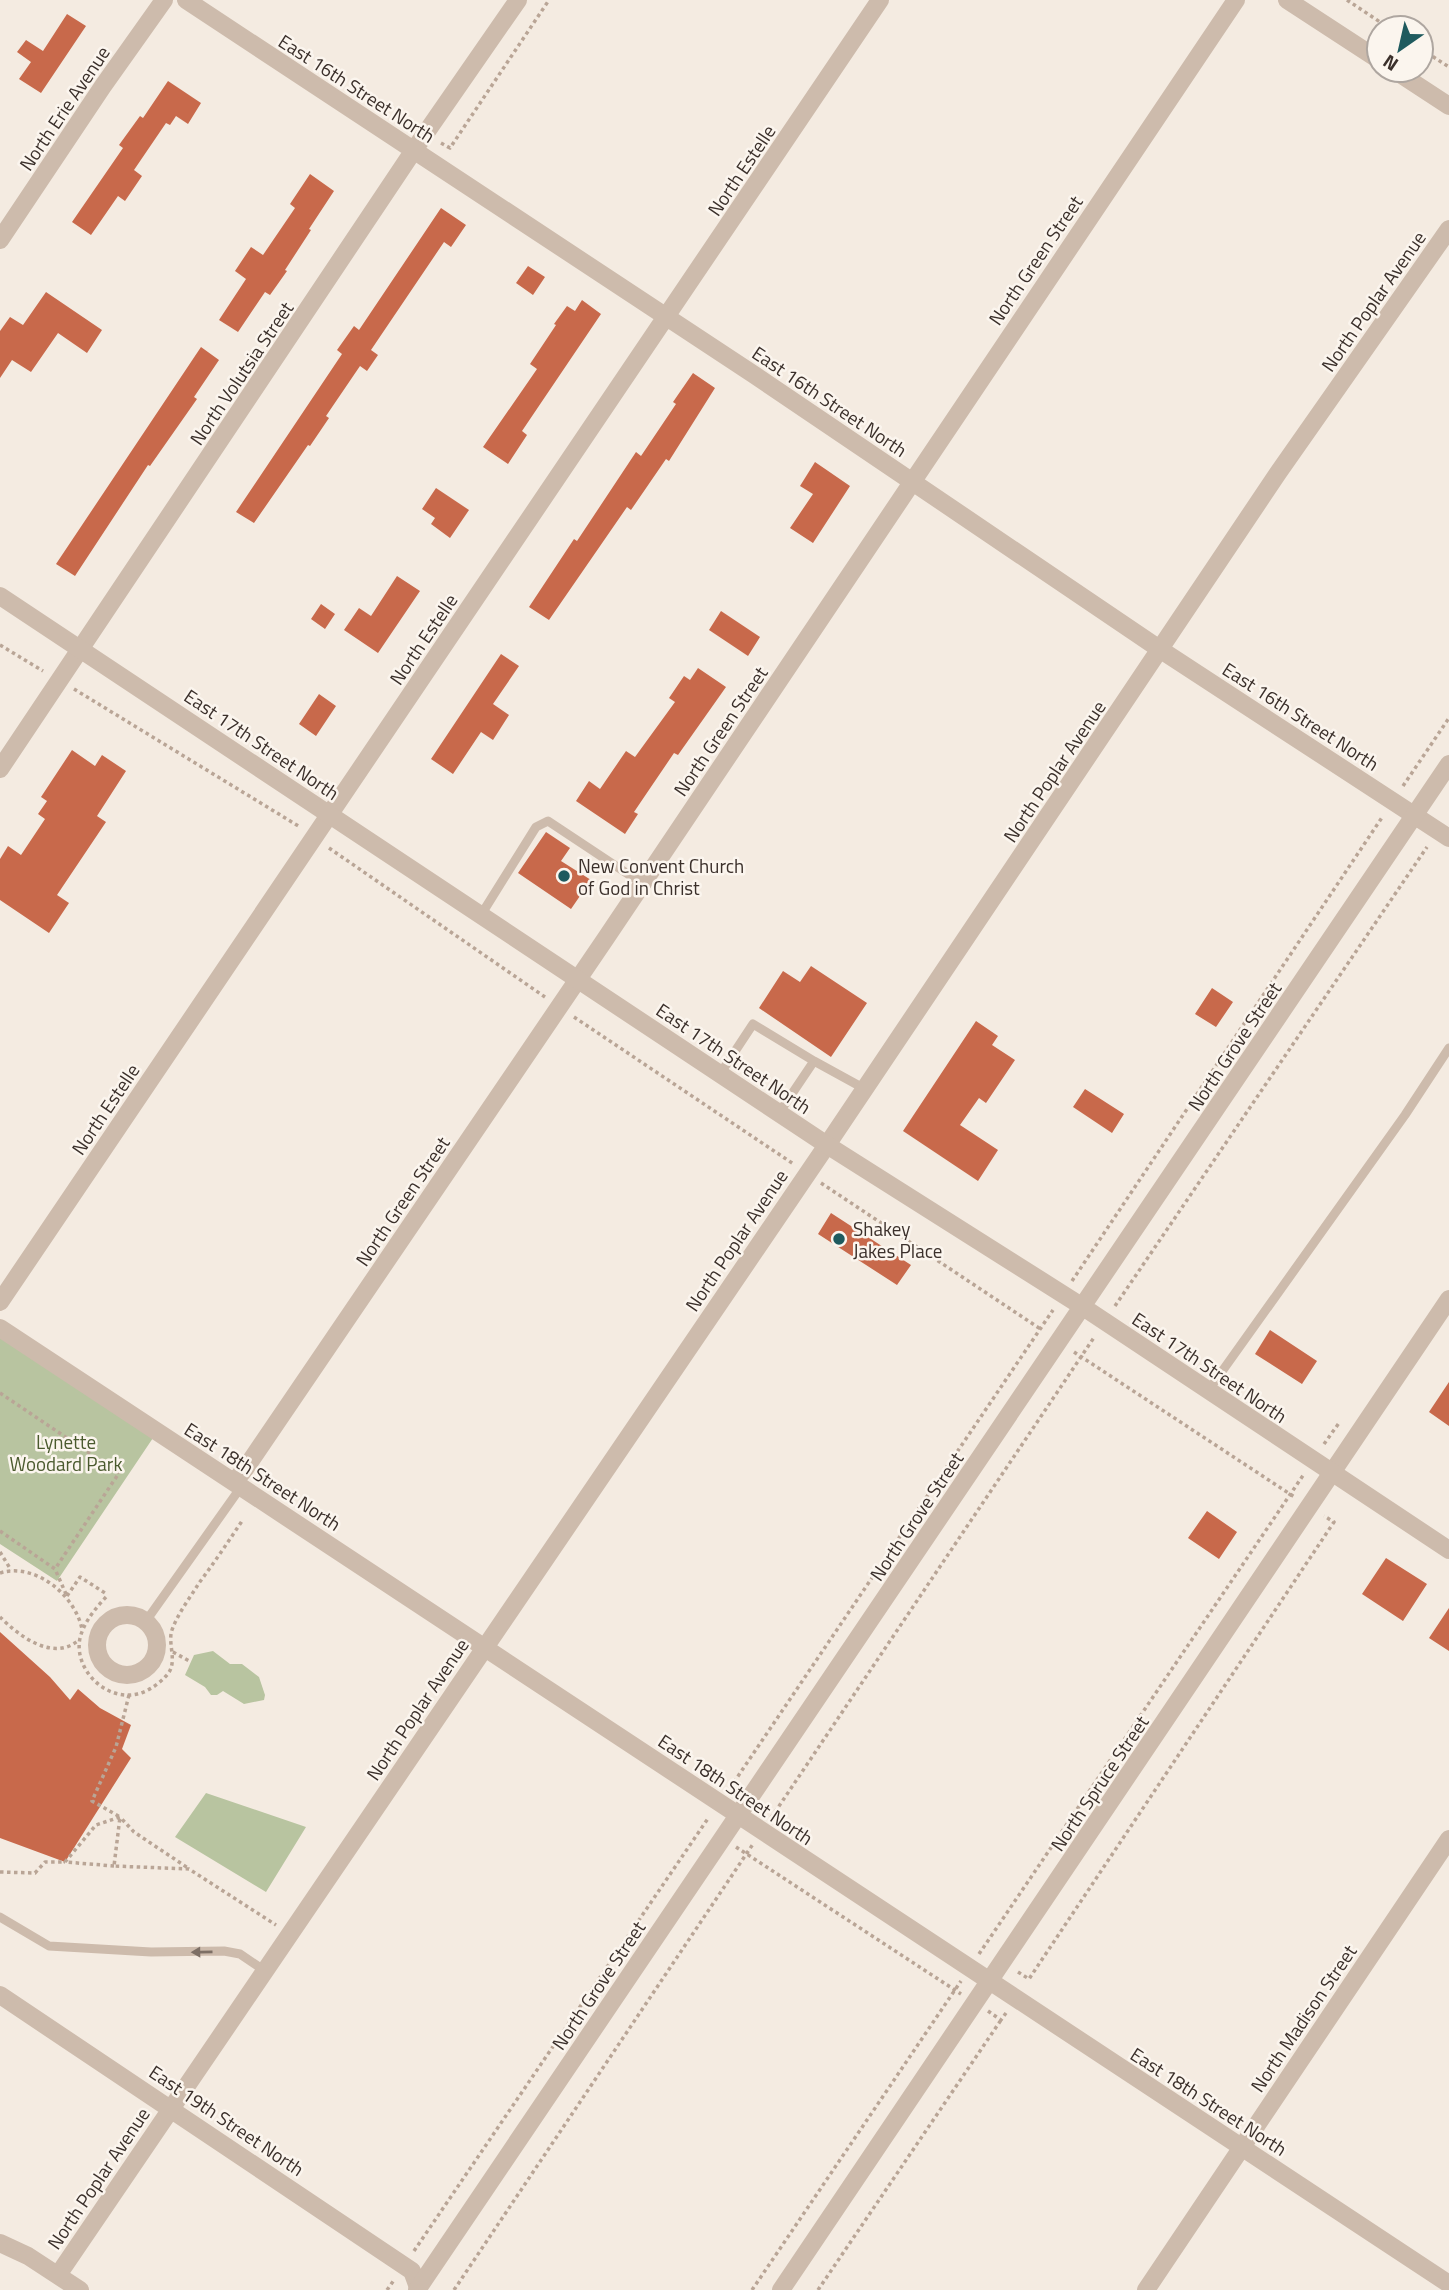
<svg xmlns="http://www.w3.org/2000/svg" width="1449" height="2290" font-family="'Titillium Web',sans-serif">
<rect width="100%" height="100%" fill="#f4ebe1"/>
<path fill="#b8c4a0" d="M0 1328 157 1432 57 1581 0 1544Z
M213 1651 230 1664H242L259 1677 265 1695 264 1700 244 1704 223 1691 217 1695H211L205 1687 185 1675 194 1655Z
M206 1793 306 1827 266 1892 175 1837Z"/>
<path fill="#c8694b" d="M67 14 86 26 41 93 19 79 31 62 17 52 26 40 43 51Z
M168 81 201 103 188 124 176 116 170 125 166 123 134 170 142 176 125 201 118 196 91 235 72 222 123 148 119 145 140 116 143 118Z
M310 174 334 191 309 229 311 230 285 270 287 271 270 295 265 292 238 332 219 320 246 279 235 271 251 247 263 255 295 208 290 204Z
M441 208 466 225 451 247 444 242 371 350 378 355 367 371 360 366 326 416 329 418 310 446 308 445 254 523 236 512 342 354 337 350 354 326 359 330Z
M528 266 545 277 533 295 516 283Z
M46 292 102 330 87 353 58 333 31 372 12 360 0 378V331L10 317 23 325Z
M582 300 601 314 522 431 527 435 508 464 483 447 537 369 530 364 556 325 554 324 567 306 575 311Z
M201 347 219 360 194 397 197 399 150 466 148 465 75 576 56 564Z
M693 373 715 388 669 461 666 459 631 510 627 507 549 620 529 607 574 539 577 541 636 452 641 456 676 404 673 402Z
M815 462 850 486 813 543 790 528 813 494 800 486Z
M436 488 469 510 450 538 431 524 435 518 422 509Z
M397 576 420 591 378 653 344 630 359 608 371 616Z
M321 604 335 614 325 629 311 619Z
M721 611 760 637 748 656 709 630Z
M501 654 519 666 493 704 509 715 493 740 481 732 453 774 431 759Z
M698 668 726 687 678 755 674 753 634 812 638 814 625 834 576 801 589 781 600 789 626 751 635 757 675 702 669 698 684 676 690 680Z
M319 694 336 706 316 736 299 724Z
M72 750 95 766 102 755 126 771 97 816 106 822 57 895 69 903 49 933 0 900V859L8 846 21 855 45 819 38 814 47 801 41 797Z
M546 832 570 848 561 861 591 880 571 909 518 873Z
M811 966 867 1003 831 1057 759 1008 783 971 800 982Z
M1212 988 1233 1002 1216 1027 1195 1014Z
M976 1021 998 1036 992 1045 1015 1060 986 1103 979 1098 960 1125 998 1150 978 1181 903 1131Z
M1085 1089 1124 1114 1112 1133 1073 1107Z
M831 1213 911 1265 897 1285 818 1234Z
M1270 1330 1317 1361 1302 1384 1255 1354Z
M1449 1382V1426L1429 1412Z
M1207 1511 1237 1532 1219 1559 1188 1538Z
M1386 1558 1427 1584 1403 1621 1362 1594Z
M1449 1608V1651L1429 1638Z
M0 1632 50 1677 70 1700 78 1689 100 1708 131 1725 122 1749 131 1758 65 1862 0 1838Z"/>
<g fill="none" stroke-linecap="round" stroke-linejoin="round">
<path stroke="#b9a596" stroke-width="3.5" stroke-dasharray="3.5 3.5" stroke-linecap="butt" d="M1347 0 1389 28
M1421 49 1449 67
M441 143 450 148 549 0
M0 645 43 671
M74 689 300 827
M1403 786 1449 718
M329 848 545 997
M574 1017 795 1165
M821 1183 1042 1330
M1072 1281 1383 816
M1115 1306 1427 847
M1074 1352 1296 1498
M0 1393 119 1473 55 1569
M1324 1444 1339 1423
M0 1531 55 1569 66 1594
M0 1552 11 1570
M0 1573C35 1562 75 1595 82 1629
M67 1596 80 1577 105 1593
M106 1597C95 1609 84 1622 80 1638 74 1666 100 1696 129 1695 143 1695 157 1686 166 1676 179 1663 167 1644 172 1630 178 1613 190 1598 199 1583 214 1563 228 1542 242 1521
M0 1617C19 1636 54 1663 80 1639
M173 1652 191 1662
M129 1695 116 1747 92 1801 120 1817 114 1866 189 1869 276 1925
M730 1788 1053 1310
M771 1818 1095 1336
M736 1847 961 1994
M114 1866 65 1862 96 1825 120 1817 134 1832 188 1868
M0 1872 35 1873 45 1862H65
M979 1954 1304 1474
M1018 1972 1029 1979 1334 1522 1324 1516
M988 2011 1001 2020 1006 2013
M414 2251 709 1817
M387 2290 394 2280
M454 2290 753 1844
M752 2290 961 1981
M818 2290 1001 2020"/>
<path stroke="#cdbbac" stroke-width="9" d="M481 915 536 827 548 821 643 884
M814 1061 865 1089
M720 1074 753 1024 814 1061 779 1113
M1208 1391 1405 1115 1449 1048
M146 1621 241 1487
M0 1917 49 1946 151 1952 224 1951 240 1954 265 1971"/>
<path stroke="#cdbbac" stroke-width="18" d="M186 0 753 374 1161 650 1449 838
M1287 0 1379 60
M1394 70 1449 106
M0 240 103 86 164 0
M0 769 414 150 518 0
M0 1302C293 868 589 436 880 0
M0 1328 1449 2284
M234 1482 245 1469 606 938 1236 0
M97 1645a30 30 0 1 1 60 0a30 30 0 1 1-60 0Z
M0 1995 412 2271 419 2290
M0 2243 28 2256 80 2290
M58 2275 827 1145 1278 473 1449 229
M781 2290 1449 1299
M1146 2290 1449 1839"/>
<path stroke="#cdbbac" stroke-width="18" d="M0 596 827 1145 1083 1307 1449 1550
M417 2290 1449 764"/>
</g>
<defs><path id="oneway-solid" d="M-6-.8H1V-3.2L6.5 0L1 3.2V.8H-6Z" transform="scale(1.75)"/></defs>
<use fill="#7d6f65" href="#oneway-solid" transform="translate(202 1952) rotate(179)"/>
<g fill="#1f5a5e" stroke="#fbf5ee" stroke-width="2.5">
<circle cx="564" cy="876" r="7"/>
<circle cx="839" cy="1239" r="7"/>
</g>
<g text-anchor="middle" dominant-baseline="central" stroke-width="5" stroke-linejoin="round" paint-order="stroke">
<g font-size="19" fill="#3b302b" stroke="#fbf5ee">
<text transform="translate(357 88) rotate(33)">East 16th Street North</text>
<text transform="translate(64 108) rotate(-56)">North Erie Avenue</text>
<text transform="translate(741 170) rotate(-56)">North Estelle</text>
<text transform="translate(1035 260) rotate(-56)">North Green Street</text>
<text transform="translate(1373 301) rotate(-55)">North Poplar Avenue</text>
<text transform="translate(241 373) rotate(-56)">North Volutsia Street</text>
<text transform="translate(830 401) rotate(34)">East 16th Street North</text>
<text transform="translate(423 639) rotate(-56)">North Estelle</text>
<text transform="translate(1301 716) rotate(33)">East 16th Street North</text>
<text transform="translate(720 731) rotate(-56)">North Green Street</text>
<text transform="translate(262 744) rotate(34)">East 17th Street North</text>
<text transform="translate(1054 771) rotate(-56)">North Poplar Avenue</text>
<text transform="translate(1234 1046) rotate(-56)">North Grove Street</text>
<text transform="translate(734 1058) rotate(34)">East 17th Street North</text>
<text transform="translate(105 1109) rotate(-56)">North Estelle</text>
<text transform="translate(402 1201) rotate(-56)">North Green Street</text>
<text transform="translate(736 1240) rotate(-56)">North Poplar Avenue</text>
<text transform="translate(1210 1367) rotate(34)">East 17th Street North</text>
<text transform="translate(263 1476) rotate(33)">East 18th Street North</text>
<text transform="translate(916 1516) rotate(-56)">North Grove Street</text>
<text transform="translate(417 1709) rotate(-56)">North Poplar Avenue</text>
<text transform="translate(1099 1783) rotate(-56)">North Spruce Street</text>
<text transform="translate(736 1789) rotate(34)">East 18th Street North</text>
<text transform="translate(598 1985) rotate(-56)">North Grove Street</text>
<text transform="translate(1303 2018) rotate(-56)">North Madison Street</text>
<text transform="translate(1209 2101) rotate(33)">East 18th Street North</text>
<text transform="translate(227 2120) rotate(34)">East 19th Street North</text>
<text transform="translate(98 2178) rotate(-56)">North Poplar Avenue</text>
</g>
<g font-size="19" fill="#3b302b" stroke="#fbf5ee" text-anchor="start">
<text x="578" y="865">New Convent Church<tspan x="578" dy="22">of God in Christ</tspan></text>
<text x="853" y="1228">Shakey<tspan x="853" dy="22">Jakes Place</tspan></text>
</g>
<g font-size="19" fill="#4a5a2e" stroke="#fbf5ee">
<text x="66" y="1441">Lynette<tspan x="66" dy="22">Woodard Park</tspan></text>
</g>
</g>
<g transform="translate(1400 49) rotate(214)"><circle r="33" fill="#fbf5ee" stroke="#aea6a0" stroke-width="2"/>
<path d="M0-5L12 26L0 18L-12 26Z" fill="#1f5a5e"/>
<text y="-10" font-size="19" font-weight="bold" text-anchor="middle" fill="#3b302b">N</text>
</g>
</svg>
